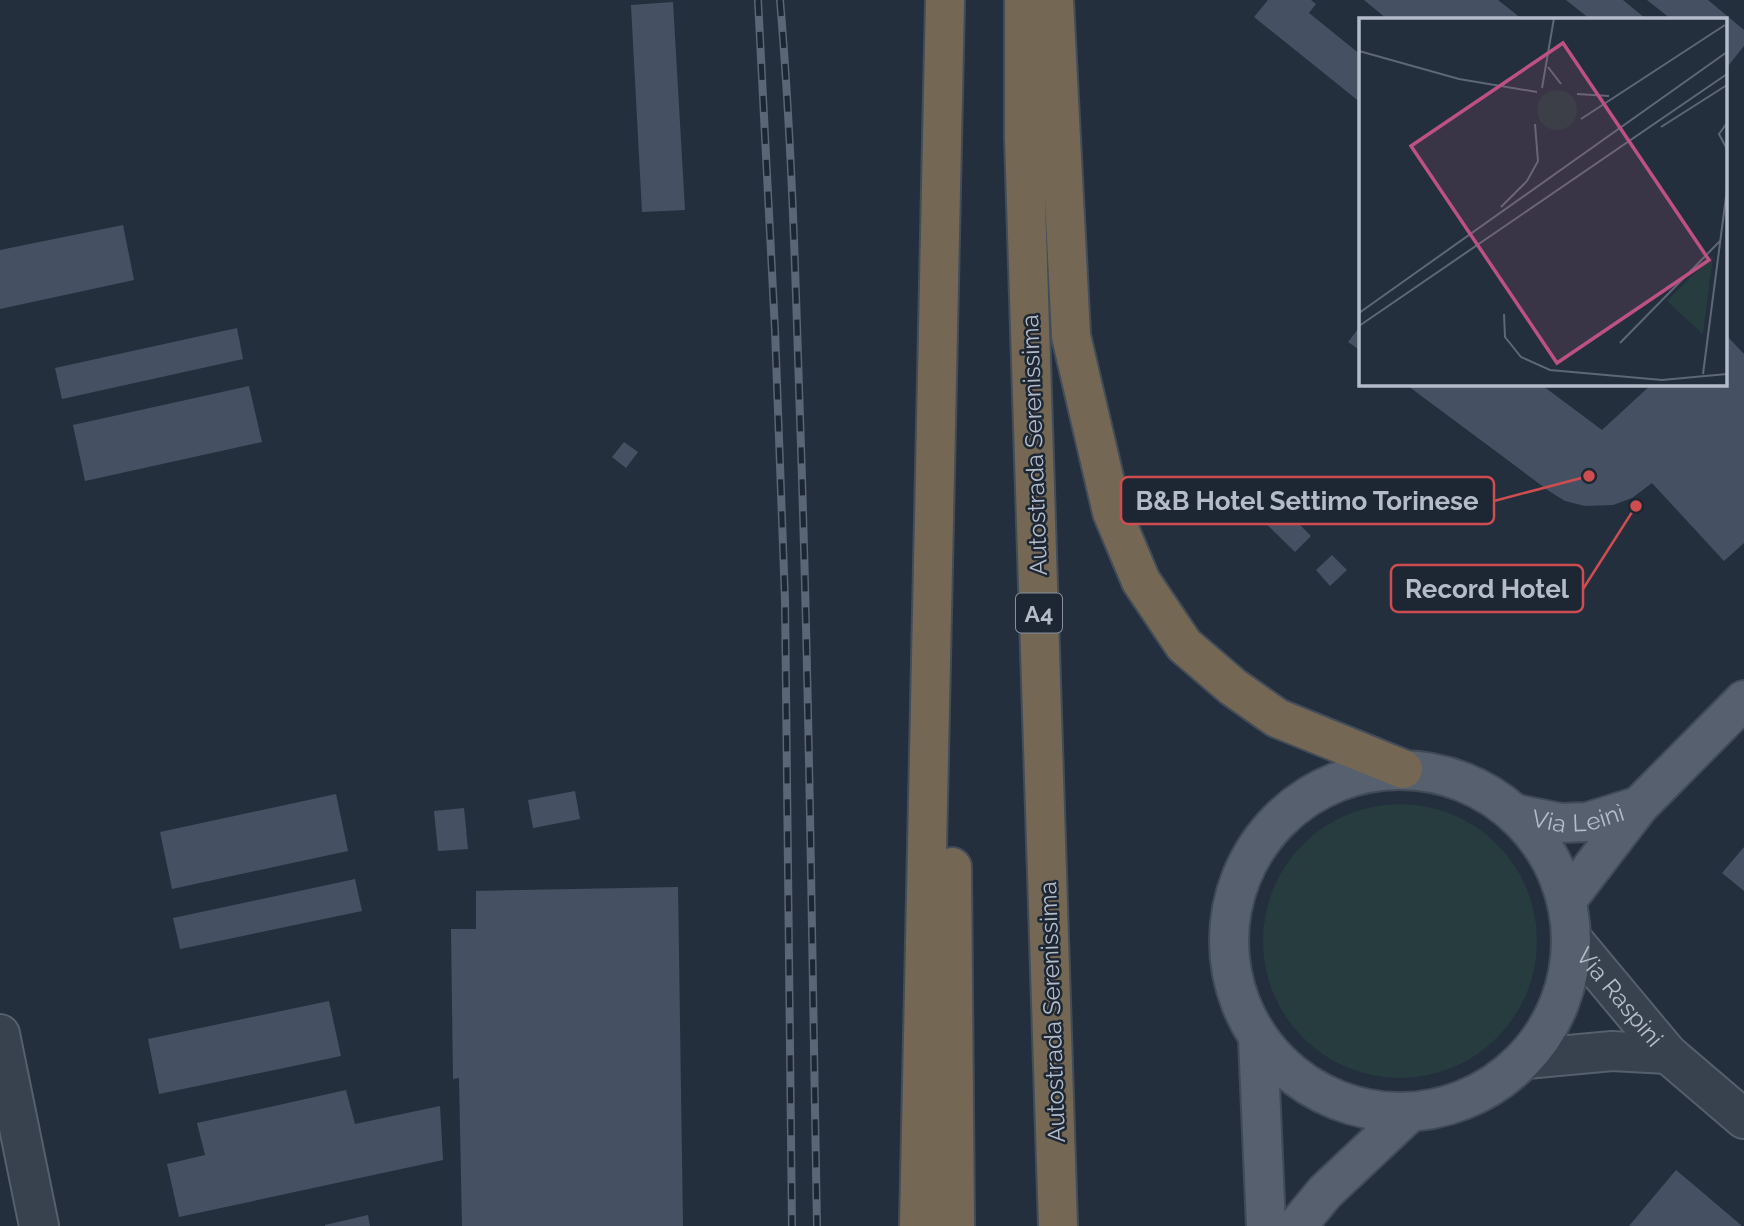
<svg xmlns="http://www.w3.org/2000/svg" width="1744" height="1226" font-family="Raleway,sans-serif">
<rect width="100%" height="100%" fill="#242f3e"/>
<path fill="#263c3f" d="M1263 941a137 137 0 1 1 274 0a137 137 0 1 1-274 0Z"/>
<path fill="#455162" d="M1268 0H1311L1316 4 1309 13 1361 55V103L1254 17Z
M1364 0H1498L1522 19H1387Z
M1566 0H1623L1646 19H1590Z
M1647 0H1708L1744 30V46L1728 66 1725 63V19H1671Z
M673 2 685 210 642 212 631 5Z
M123 225 134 280 0 309V250Z
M1361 325V351L1348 342Z
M237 328 243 359 62 399 55 368Z
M1725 334 1744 354V543L1724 561 1652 483 1632 498 1613 505 1585 506 1565 501 1549 491 1404 383H1539L1602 430 1653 383H1725Z
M249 386 262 442 85 481 73 425Z
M624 442 638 452 626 468 612 457Z
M1268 493 1311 536 1295 552 1252 510Z
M1332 555 1347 570 1330 586 1316 570Z
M575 791 580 819 533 828 528 800Z
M336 794 348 851 172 889 160 832Z
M464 808 468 849 438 851 434 811Z
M1744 847V891L1722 873Z
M355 879 362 911 180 949 173 918Z
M678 887 683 1226H462L459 1078 453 1079 451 929H476V891Z
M329 1001 341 1056 159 1094 148 1039Z
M346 1090 355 1124 440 1106 443 1160 179 1217 167 1164 205 1155 197 1123Z
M1676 1170 1701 1191 1742 1226H1629Z
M368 1215 370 1226H325V1225Z"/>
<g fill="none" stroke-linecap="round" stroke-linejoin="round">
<g stroke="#565f6c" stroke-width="42">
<g id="minor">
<path id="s1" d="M1572 939 1668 1054 1744 1119"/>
<path d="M0 1034 39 1226"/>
<path d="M1526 1059 1612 1051 1668 1054"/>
</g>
</g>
<g stroke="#414a57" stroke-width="42">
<g id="major">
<circle cx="1400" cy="941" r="171"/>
<path id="s2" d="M1516 814 1561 823 1588 822 1639 806"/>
<path d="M1567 900 1639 806 1744 700"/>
<path d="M1258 1039 1266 1226"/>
<path d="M1297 1226 1325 1192 1409 1113"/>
</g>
</g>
<g stroke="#434c59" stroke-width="42">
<path id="highway" d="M1024 0V137L1058 1226
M1054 0 1071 336 1112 512 1141 581 1184 645 1233 687 1277 718 1403 769
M952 867 955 1226
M919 1226 945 0"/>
</g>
<use href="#minor" stroke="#38414e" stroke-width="38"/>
<use href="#major" stroke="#56606e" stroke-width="38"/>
<use href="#highway" stroke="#746855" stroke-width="38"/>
<g stroke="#5a6575" stroke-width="8">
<path id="rail" d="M758 0 775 330 785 600 792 1226
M780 0C791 129 795 259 799 388 809 667 812 947 817 1226"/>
</g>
<use href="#rail" stroke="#1d2633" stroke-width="5" stroke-dasharray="16" stroke-linecap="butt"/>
</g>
<g text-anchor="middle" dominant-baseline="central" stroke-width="5" stroke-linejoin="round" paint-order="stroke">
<rect fill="#1d2633" stroke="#878f9c" stroke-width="2" x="1016" y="593.5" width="46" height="39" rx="5"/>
<g font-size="23" font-weight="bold" fill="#b4bcc9">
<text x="1039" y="613">A4</text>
</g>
<g font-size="24" fill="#b4bcc9" stroke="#1d2633">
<text transform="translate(1034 445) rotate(-92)">Autostrada Serenissima</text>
<text stroke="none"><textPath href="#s2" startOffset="63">Via Leinì</textPath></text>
<text stroke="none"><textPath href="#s1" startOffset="75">Via Raspini</textPath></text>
<text transform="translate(1052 1012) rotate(-92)">Autostrada Serenissima</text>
</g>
</g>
<g transform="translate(1359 18)">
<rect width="368" height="368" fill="#242f3e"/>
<path d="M178 92a20 20 0 1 1 40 0a20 20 0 1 1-40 0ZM354 237 344 316 308 283Z" fill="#263c3f"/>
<path fill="none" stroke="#5e6776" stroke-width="2" d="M0 33 100 61 178 74M189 49 202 66M183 70 195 0M218 76 250 78M222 101 366 7M368 105 360 116 368 131M302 109 368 67M142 189 168 163 179 143 176 106M0 295 368 34M145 296 146 319 162 339 191 352 303 362 368 356M0 308 368 56M261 325 361 223M344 356 368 171"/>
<path fill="#bd5182" fill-opacity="0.15" stroke="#bd5182" stroke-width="3.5" d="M204 25 350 242 198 345 52 128Z"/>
<rect width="368" height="368" fill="none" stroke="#b4bcc9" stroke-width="3.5"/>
</g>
<path fill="none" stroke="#ce4d50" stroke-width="2.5" d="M1589 476L1494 501M1636 506L1583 589"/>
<g fill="#ce4d50" stroke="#1d2633" stroke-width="2.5">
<circle cx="1589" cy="476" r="7"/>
<circle cx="1636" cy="506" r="7"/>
</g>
<g fill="#1d2633" stroke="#ce4d50" stroke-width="2.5">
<rect x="1121" y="477" width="373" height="47" rx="7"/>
<rect x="1391" y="565" width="192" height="47" rx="7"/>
</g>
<g font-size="26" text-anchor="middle" font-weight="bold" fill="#b4bcc9">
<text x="1307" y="510">B&amp;B Hotel Settimo Torinese</text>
<text x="1487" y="598">Record Hotel</text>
</g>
</svg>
